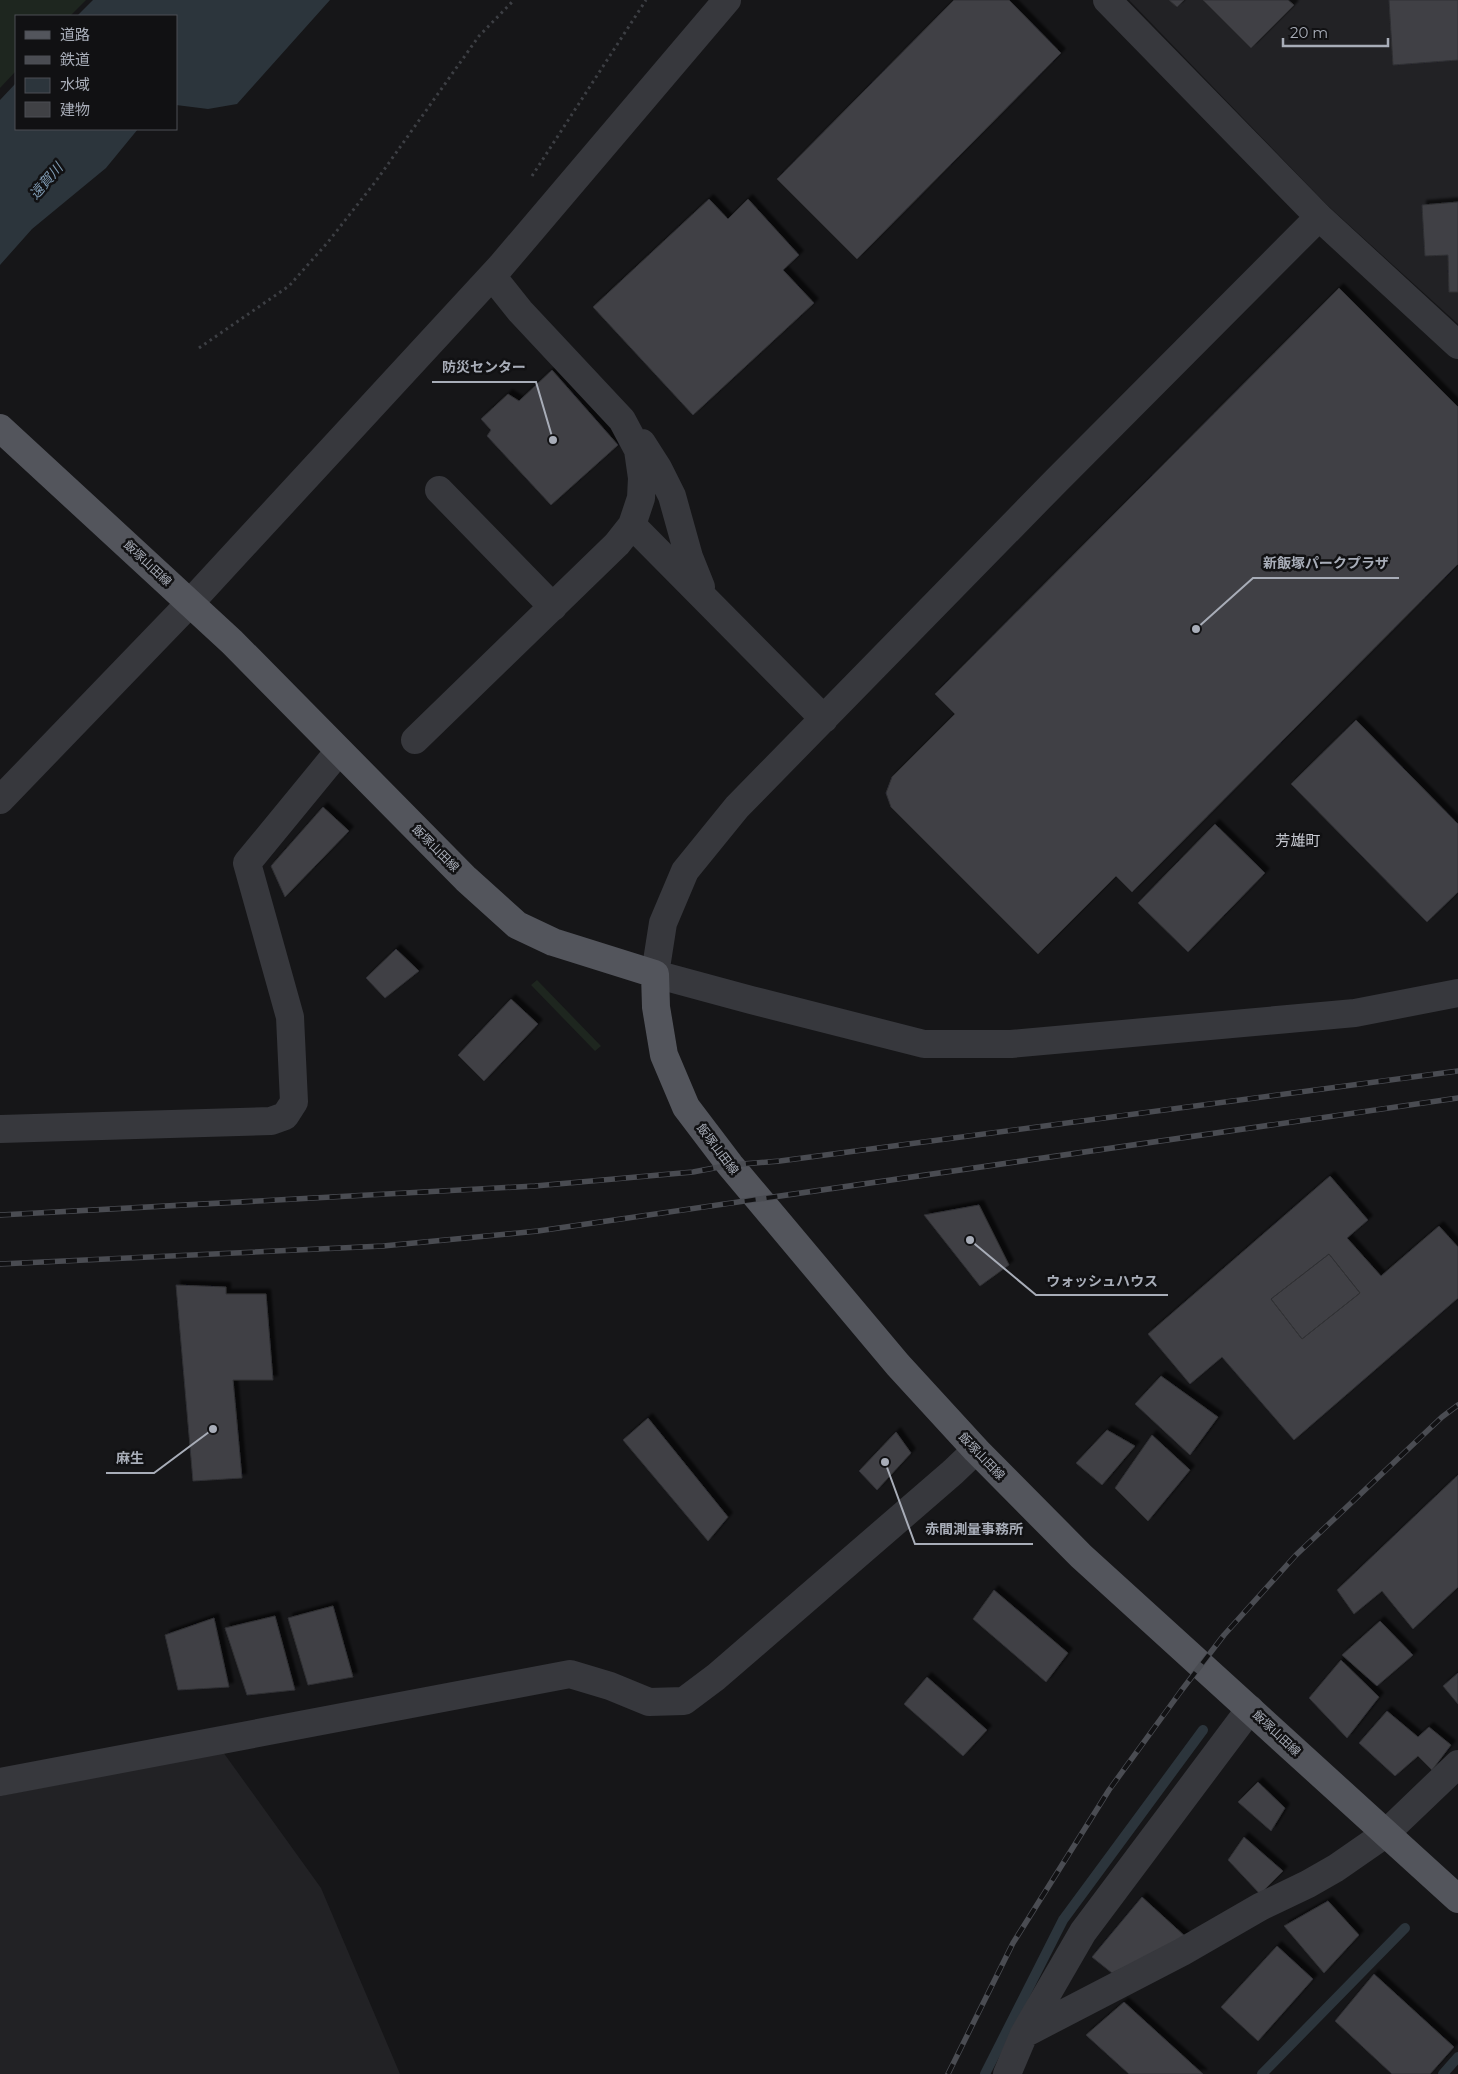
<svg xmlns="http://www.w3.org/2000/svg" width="1458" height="2074" font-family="Montserrat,'Noto Sans JP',sans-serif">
<defs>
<filter id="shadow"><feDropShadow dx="4.5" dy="-4.5" stdDeviation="1" flood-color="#0009"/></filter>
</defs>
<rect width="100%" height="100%" fill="#161618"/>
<path fill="#222225" d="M1129 0H1458V324L1327 205Z
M223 1752 321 1888 400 2074H0V1796Z"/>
<path fill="#1e261f" d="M0 0H86L70 16H16V71L0 88Z
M537 980 601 1046 595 1051 531 985Z"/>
<path fill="#2c353c" d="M93 0H330L237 104 208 109 176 105V16H77Z
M16 83V129H138L106 168 32 229 0 265V100Z"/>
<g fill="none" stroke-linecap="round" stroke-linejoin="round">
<path stroke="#2c353c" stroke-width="10" d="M985 2074 1063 1920 1203 1730
M1262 2074 1405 1928
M1443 2074 1458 2057"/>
</g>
<path fill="#404145" stroke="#303034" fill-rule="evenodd" filter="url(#shadow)" d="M954 0H1009L1061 53 857 259 777 179Z
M1169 0H1184L1177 7Z
M1203 0H1288L1294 5 1251 48Z
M1389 0H1458V60L1393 65Z
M709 199 728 219 748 199 799 255 783 270 814 303 693 415 593 307Z
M1458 202V292H1449L1448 255 1425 256 1422 205Z
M1339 288 1458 407V564L1132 892 1116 876 1038 954 891 807 886 793 892 777 955 714 935 694Z
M552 370 618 445 551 505 487 436 491 430 481 419 508 394 519 401Z
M1356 720 1458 824V892L1427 922 1291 784Z
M323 807 349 831 285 897 271 866Z
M1215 824 1265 873 1188 952 1138 903Z
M396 949 419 971 385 998 366 978Z
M511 999 538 1024 484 1081 458 1055Z
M1330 1176 1368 1220 1347 1238 1381 1276 1439 1226 1458 1247V1298L1294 1440 1222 1357 1190 1384 1148 1334ZM1329 1254 1360 1293 1302 1339 1271 1299Z
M979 1205 1009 1265 980 1286 924 1215Z
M1329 1254 1360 1293 1302 1339 1271 1299Z
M176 1285 226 1287V1294H266L273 1380H233L242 1478 193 1481Z
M1161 1376 1218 1417 1190 1455 1135 1404Z
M648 1418 728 1517 708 1541 623 1440Z
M1107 1430 1135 1446 1102 1485 1076 1463Z
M896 1432 911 1453 877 1490 859 1471Z
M1152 1435 1190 1470 1148 1521 1115 1488Z
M1458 1475V1587L1413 1629 1382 1591 1354 1614 1337 1590Z
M994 1590 1068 1653 1046 1682 973 1619Z
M333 1606 353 1677 308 1685 288 1618Z
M275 1616 295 1690 247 1695 225 1628Z
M214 1618 229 1687 178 1690 165 1635Z
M1380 1621 1413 1655 1377 1686 1342 1655Z
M1341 1660 1379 1697 1347 1738 1309 1698Z
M1458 1673V1704L1443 1686Z
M927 1677 987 1730 963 1756 904 1704Z
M1387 1711 1418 1737 1429 1727 1451 1745 1432 1770 1418 1756 1395 1776 1359 1743Z
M1258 1782 1285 1808 1271 1831 1238 1802Z
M1244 1837 1283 1871 1260 1894 1228 1860Z
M1142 1897 1187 1938 1112 1973 1092 1957Z
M1328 1901 1359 1935 1324 1973 1284 1926Z
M1277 1946 1313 1979 1258 2041 1221 2007Z
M1374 1974 1454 2047 1430 2074H1392L1335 2021Z
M1124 2002 1203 2074H1129L1086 2035Z"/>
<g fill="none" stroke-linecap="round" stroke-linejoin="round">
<path stroke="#3d3f44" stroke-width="3" stroke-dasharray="2.5 4" stroke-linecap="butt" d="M532 176 646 0
M199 348 289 286 328 242 376 181 479 36 514 0"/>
<path stroke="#37383d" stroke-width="28" d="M1107 0 1319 217 1458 345
M1319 217 1056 481 737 807 685 871 663 923 655 974 751 1000 924 1044H1011L1355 1013 1458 993
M642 443 658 468 672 496 689 557 701 587
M439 490 553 607
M632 525 824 719
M415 740 617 544 632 525 641 498 642 478 638 450 622 420 520 311 492 276
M0 800 190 603 501 266 727 0
M0 1129 271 1121 285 1116 294 1102 290 1017 247 863 339 751
M0 1782 570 1674 610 1686 649 1702 684 1701 716 1677 953 1472 976 1450
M1024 2034 1182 1952 1260 1907 1308 1884 1336 1868 1385 1834 1458 1764
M1007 2074 1024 2034 1083 1932 1250 1709"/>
<path stroke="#53555c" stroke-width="28" d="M0 428 232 642 466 879 517 925 553 942 655 974 656 1007 664 1055 686 1107 730 1165 898 1365 976 1450 1081 1556 1458 1899"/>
<g stroke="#4a4c52" stroke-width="5.5">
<path id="rail" d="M0 1215 535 1186 693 1172 730 1165 780 1161 1458 1071
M0 1264 383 1246 538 1231 1458 1098
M948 2074 1013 1943 1109 1790 1181 1691 1224 1635 1296 1555 1442 1417 1458 1405"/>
</g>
<use href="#rail" stroke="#111113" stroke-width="4" stroke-dasharray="11" stroke-linecap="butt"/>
</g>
<g text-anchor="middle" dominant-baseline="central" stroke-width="5" stroke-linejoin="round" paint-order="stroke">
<g font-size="12" fill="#a8adb8" stroke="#111113">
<text transform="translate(148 563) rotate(43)">飯塚山田線</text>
<text transform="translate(436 848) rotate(45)">飯塚山田線</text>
<text transform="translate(718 1149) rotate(53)">飯塚山田線</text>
<text transform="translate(982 1456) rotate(46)">飯塚山田線</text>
<text transform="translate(1277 1733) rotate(43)">飯塚山田線</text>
</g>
<g font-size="14" font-style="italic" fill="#7f9bb3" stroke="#111113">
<text transform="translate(46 181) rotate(-49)">遠賀川</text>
</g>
<g font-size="15" fill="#c9ccd4" stroke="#111113">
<text x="1298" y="840">芳雄町</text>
</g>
</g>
<path fill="none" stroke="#a8adb8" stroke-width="2" d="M553 440L536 382H432M1196 629L1253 578H1399M970 1240L1036 1295H1168M213 1429L154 1473H106M885 1462L915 1544H1033"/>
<g fill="#a8adb8" stroke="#111113" stroke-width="2">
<circle cx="553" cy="440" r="5"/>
<circle cx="1196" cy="629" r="5"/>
<circle cx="970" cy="1240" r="5"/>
<circle cx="213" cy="1429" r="5"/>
<circle cx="885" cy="1462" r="5"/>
</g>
<g font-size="14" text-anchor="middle" font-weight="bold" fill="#a8adb8" stroke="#111113" stroke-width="5" stroke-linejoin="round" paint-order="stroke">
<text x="484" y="372">防災センター</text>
<text x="1326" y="568">新飯塚パークプラザ</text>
<text x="1102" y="1286">ウォッシュハウス</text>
<text x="130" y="1463">麻生</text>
<text x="974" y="1534">赤間測量事務所</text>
</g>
<rect x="15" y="15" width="162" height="115" fill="#111113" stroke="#4d4f55"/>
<rect x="25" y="31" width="25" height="8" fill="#53555c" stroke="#4d4f55"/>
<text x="60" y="40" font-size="15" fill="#a8adb8">道路</text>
<rect x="25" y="56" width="25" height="8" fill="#4a4c52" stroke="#4d4f55"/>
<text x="60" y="65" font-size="15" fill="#a8adb8">鉄道</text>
<rect x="25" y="78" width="25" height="15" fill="#2c353c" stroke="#4d4f55"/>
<text x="60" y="90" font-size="15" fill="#a8adb8">水域</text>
<rect x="25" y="102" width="25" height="15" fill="#404145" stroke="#4d4f55"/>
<text x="60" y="115" font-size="15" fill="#a8adb8">建物</text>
<path d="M1283 38v8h105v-8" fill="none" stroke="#a8adb8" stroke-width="2.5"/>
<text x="1290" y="38" font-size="15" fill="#a8adb8" stroke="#111113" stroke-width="4" paint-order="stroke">20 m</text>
</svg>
